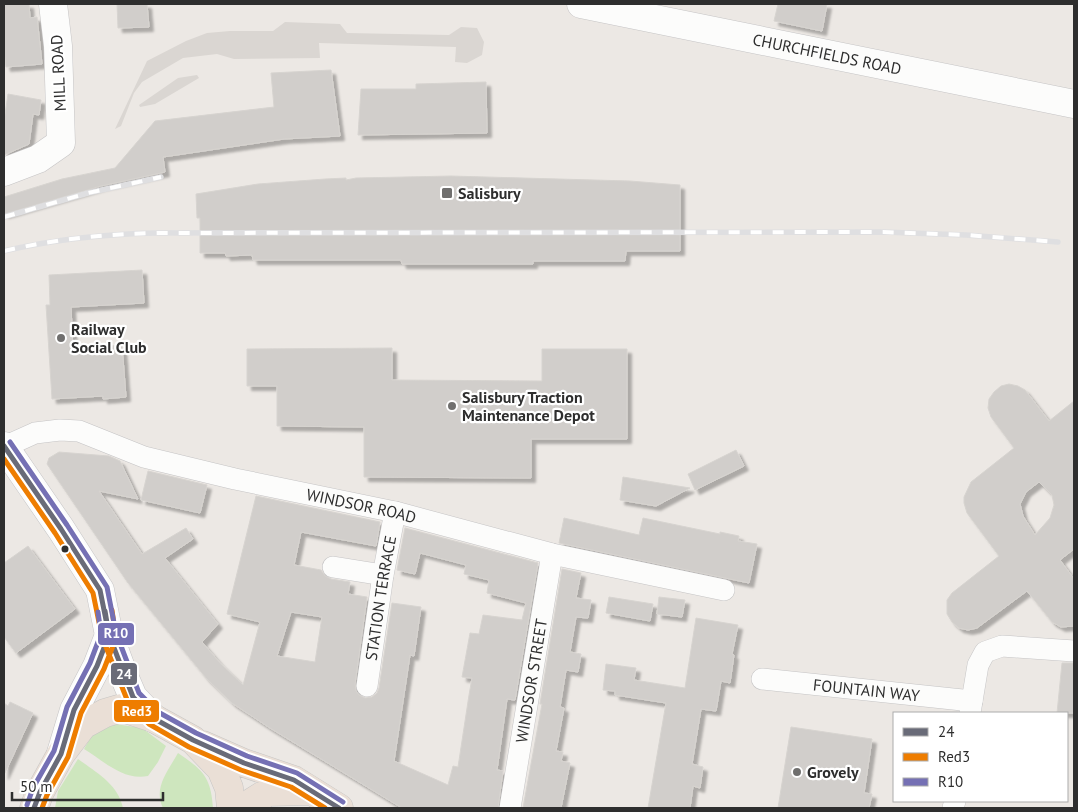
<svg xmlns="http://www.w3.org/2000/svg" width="1078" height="812" font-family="'PT Sans',sans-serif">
<defs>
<filter id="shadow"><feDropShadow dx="4.5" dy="4.5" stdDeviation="1" flood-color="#0004"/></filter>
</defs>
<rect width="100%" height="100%" fill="#ece8e4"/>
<path fill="#cee6be" d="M115 724 142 728 166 746 158 762 148 776C123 781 104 761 84 749L94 732Z
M178 753C203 770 211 777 213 808H163C153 788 168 771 178 753Z
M78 759C97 773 118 784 123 808H55L58 791Z"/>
<path fill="#dad6d2" d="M285 22 340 24 347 33 449 35 461 27 477 28 484 42 482 55 467 63 455 62 456 47 319 43 320 58 234 59 217 54 183 58 142 82 134 93 121 126 115 129 147 61 186 41 207 33 230 31H273Z
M197 75 199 78 155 104 140 107 139 105 178 78Z"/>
<path fill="#d1cecb" stroke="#d7d4d0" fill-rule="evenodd" filter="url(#shadow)" d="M4 4H29L30 18 37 17 42 64 6 67 4 52Z
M117 4H147L149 27 118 28Z
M778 4H827L822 31 774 21Z
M331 70 340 136 284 139 163 157 165 172 101 186 4 214V197L62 179 115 168 155 121 274 107 271 73Z
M486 82 487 133 358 135 361 89H416V84Z
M8 94 41 100 39 115 33 114 29 144 4 155V121Z
M451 176 630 181 680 185V251H626L625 261H533V264H402L401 260H253L252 255 226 256 225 253H200V218H197L196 194 258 184 325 179 346 178V180L356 178Z
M142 270 144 303 71 307 73 349 122 345 126 397 103 399V396L52 399 46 305H50L49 275Z
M392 348V380L542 381V349H627V439H531V478L364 477V427L277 426V386H247V349Z
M1009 384 1018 386 1025 390 1049 421 1074 401V549L1060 560 1074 579V626L1061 627 1052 622 1027 591 977 628 968 630 959 628 952 622 947 614V600L952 593 999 556 967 513 964 503V497L971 482 1014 448 991 417 988 408 989 399 994 392 1001 386ZM1039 482 1052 495 1054 505 1050 518 1035 535 1023 516 1020 504 1026 492Z
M736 450 744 466 695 490 688 474Z
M59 452 109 456 120 461 138 499 99 491 142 554 186 528 193 539 165 558 218 624 202 642 220 663 243 685 260 622 227 614 256 496 380 522 376 546 301 532 294 565 321 570 325 576 331 579 350 582 348 594 367 597 355 684 356 691 359 695 365 698 372 697 377 693 379 688 392 603 421 607 414 656 410 655 394 761 448 785 453 766 458 767 469 695 472 678 462 677 470 633 479 634 483 615 522 620 526 603 487 593 489 580 464 574 466 565 420 553 415 574 397 570 405 528 538 563 515 700 507 699 497 770 503 771 498 808H402L270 728 232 703 206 678 128 583 47 464 49 458ZM291 612 322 617 315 662 277 656Z
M148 471 207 485 200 513 141 500Z
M623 477 690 488 656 506 620 500Z
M564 518 639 535 643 518 720 534V532L739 536 738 541 757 544 749 583 559 543Z
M28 546 75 609 16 653 4 637V563Z
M562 569 581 573 576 598 591 600 588 618 576 617 570 652 581 654 578 672 566 670 560 707 564 708 556 751 563 752 561 761 570 763 561 808H523L542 704H540Z
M609 597 653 604 650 621 606 613Z
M659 597 685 600 682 617 657 614Z
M696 618 738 625 732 654 734 655 730 683 721 681 716 711 701 709 692 764 703 767 700 788 693 786 690 808H648L666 703 615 695V691L603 690 606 664 636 668 634 680 685 688Z
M1062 663H1074V713H1057Z
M10 702 33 713 4 775V703L8 706Z
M791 727 872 739 864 793 872 794 869 808H778Z"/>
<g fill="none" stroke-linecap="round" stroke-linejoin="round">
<g stroke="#c5c4c5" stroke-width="22">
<g id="street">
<path id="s1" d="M4 447 35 433 60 430 79 431 144 457 235 479 395 512 552 554 724 590"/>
<path d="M333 567 383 575"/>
<path id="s2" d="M762 679 972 701"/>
<path id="s3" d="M367 686 383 575 395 512"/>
<path d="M970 713 978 665 985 652 1002 646 1074 651"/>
<path id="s4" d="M510 808 552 554"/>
<path d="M953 808 955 801"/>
</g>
</g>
<g stroke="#c5c4c5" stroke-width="29">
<g id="secondary">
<path id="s5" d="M581 4 1074 104"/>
<path d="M4 172 38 159 61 143 58 46 53 4"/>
<path d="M4 446 61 529 100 590 109 635 124 676 133 697 153 718"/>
<path d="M61 753 74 710 97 666 109 635"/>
</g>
</g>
<g stroke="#c6c5c4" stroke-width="29">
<path id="highway" d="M203 745 244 763 294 780 339 808
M34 808 40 792 61 754 83 725 105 713 122 708 153 718 193 740 221 769 229 788 231 808
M246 808 249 804 268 792 308 791"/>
</g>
<use href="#street" stroke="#fcfcfb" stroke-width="21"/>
<use href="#secondary" stroke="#fcfcfb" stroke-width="28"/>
<use href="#highway" stroke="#eadfd6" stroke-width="28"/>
<g stroke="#dfdfe1" stroke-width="5.5">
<path id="rail" d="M4 217 88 193 161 177
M4 251C56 239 104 234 157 233L883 232 966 235 1058 242"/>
</g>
<use href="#rail" stroke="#fff" stroke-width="4" stroke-dasharray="11" stroke-linecap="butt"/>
<g stroke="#fff" stroke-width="9">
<path id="bus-1" d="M4 446 61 529 100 590 109 635 133 697 153 718 193 740 244 763 294 780 339 808
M34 808 40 792 61 754 74 710 97 666 109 635 105 611"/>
</g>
<g stroke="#fff" stroke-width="9">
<path id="bus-2" d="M4 459 55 533 93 593 102 637 128 702 149 724 189 747 241 770 291 787 325 808
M42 808 47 795 68 757 81 713 104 669 116 638 112 610"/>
</g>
<g stroke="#fff" stroke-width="9">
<path id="bus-3" d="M10 442 67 525 107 587 116 633 139 693 158 712 196 733 247 756 297 773 343 802
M27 805 33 788 54 751 67 707 90 663 101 634 98 612"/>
</g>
<use href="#bus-1" stroke="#696b78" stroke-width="5"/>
<use href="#bus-2" stroke="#ee7d00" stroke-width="5"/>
<use href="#bus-3" stroke="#7570b4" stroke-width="5"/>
</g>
<g fill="#706f6e" stroke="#fff" stroke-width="2">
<rect x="441" y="187" width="12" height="12" rx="2.5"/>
<circle cx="61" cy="338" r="5"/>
<circle cx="452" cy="406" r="5"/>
<circle cx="797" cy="772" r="5"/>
</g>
<circle fill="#2e2e2e" stroke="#fff" stroke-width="2" cx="65" cy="549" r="4.5"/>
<g text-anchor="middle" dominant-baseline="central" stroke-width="4.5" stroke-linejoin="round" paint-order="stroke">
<g font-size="16" fill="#2e2e2e" stroke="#fff">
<text stroke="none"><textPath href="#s5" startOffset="251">CHURCHFIELDS ROAD</textPath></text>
<text transform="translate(58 73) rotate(-93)">MILL ROAD</text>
<text stroke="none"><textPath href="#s1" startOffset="371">WINDSOR ROAD</textPath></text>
<text stroke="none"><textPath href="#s3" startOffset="89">STATION TERRACE</textPath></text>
<text stroke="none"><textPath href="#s4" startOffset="129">WINDSOR STREET</textPath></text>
<text stroke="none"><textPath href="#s2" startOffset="105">FOUNTAIN WAY</textPath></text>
</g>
<g font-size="16" font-weight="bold" fill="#2e2e2e" stroke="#fff" text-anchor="start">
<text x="458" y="193">Salisbury</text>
<text x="71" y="329">Railway<tspan x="71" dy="18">Social Club</tspan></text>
<text x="462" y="397">Salisbury Traction<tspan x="462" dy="18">Maintenance Depot</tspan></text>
<text x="807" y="772">Grovely</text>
</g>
</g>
<g stroke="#fff" stroke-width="2">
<rect x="97" y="622" width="38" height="24" rx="5" fill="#7570b4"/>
<rect x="110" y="662" width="28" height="24" rx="5" fill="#696b78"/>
<rect x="113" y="699" width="47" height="24" rx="5" fill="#ee7d00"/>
</g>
<g font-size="14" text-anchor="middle" font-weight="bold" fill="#fff">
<text x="116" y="638">R10</text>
<text x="124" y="679">24</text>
<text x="137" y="716">Red3</text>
</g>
<rect width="1078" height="812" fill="none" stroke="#2e2e2e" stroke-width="10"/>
<rect x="893" y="712" width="175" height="90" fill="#ffffff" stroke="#ababab"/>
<rect x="903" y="728" width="25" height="8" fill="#696b78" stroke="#ababab"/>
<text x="938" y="737" font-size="15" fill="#2e2e2e">24</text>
<rect x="903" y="753" width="25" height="8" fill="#ee7d00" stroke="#ababab"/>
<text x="938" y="762" font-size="15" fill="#2e2e2e">Red3</text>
<rect x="903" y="778" width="25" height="8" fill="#7570b4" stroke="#ababab"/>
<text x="938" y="787" font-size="15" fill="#2e2e2e">R10</text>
<path d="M12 792v8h151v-8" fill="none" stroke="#2e2e2e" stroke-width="2.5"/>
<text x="20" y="792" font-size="15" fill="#2e2e2e" stroke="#ffffff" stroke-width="4" paint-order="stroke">50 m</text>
</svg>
